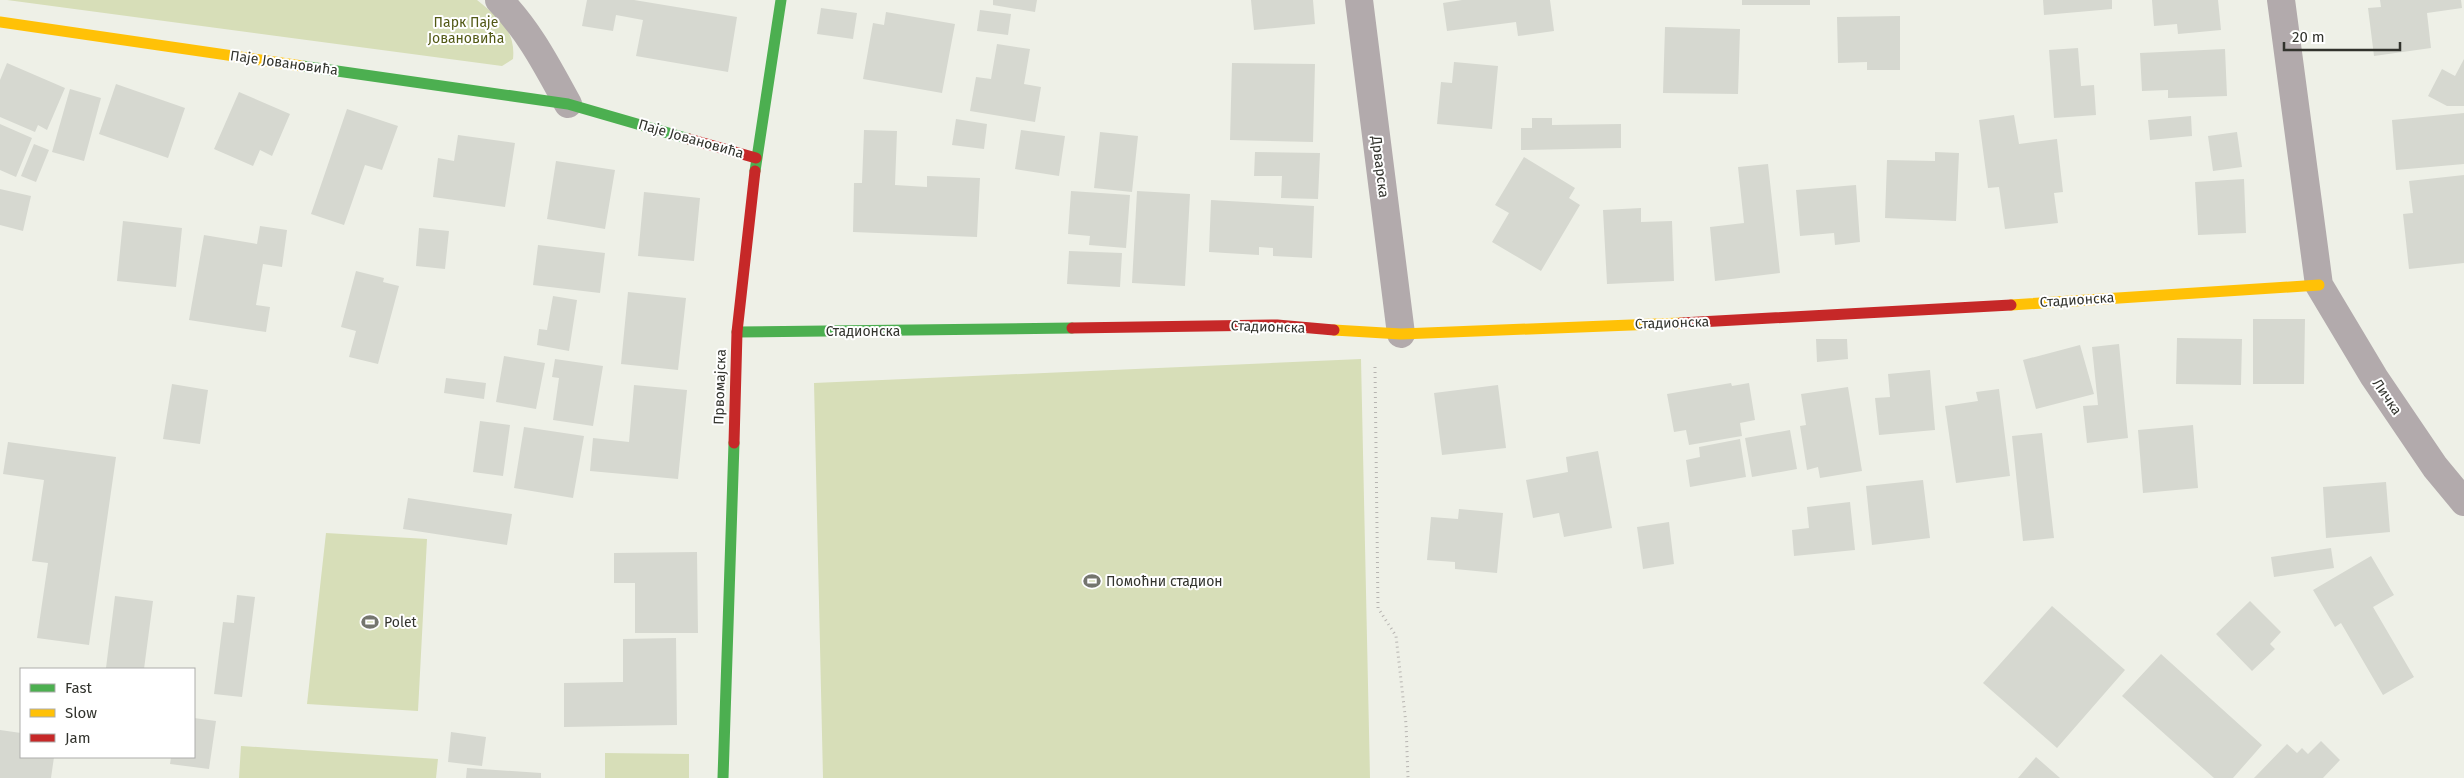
<svg xmlns="http://www.w3.org/2000/svg" width="2464" height="778" font-family="'Fira Sans',sans-serif">
<rect width="100%" height="100%" fill="#eef0e7"/>
<path fill="#d7deb8" d="M7 0H477C498 17 516 30 513 59L502 66Z
M1361 359 1370 778H823L814 383Z
M326 533 427 539 418 711 307 704Z
M241 746 438 759 436 778H239Z
M605 753 689 754V778H605Z"/>
<path fill="#d6d8d0" d="M587 0H634L737 17 728 72 636 56 643 20 616 15 613 31 582 26Z
M993 0H1037L1035 12 993 5Z
M1251 0H1313L1315 24 1254 30Z
M1462 0H1550L1554 31 1518 36 1516 22 1447 31 1443 3Z
M1742 0H1810V5H1742Z
M2043 0H2112V9L2044 15Z
M2152 0H2218L2221 30 2178 34 2177 24 2154 26Z
M2380 0H2461L2462 8 2427 13 2431 48 2374 56 2368 8 2381 7Z
M821 8 857 13 853 39 817 34Z
M980 10 1011 14 1008 35 977 31Z
M886 12 955 24 942 93 863 79 873 23 884 25Z
M1900 16V70H1867V62L1838 63 1837 17Z
M1665 27 1740 29 1738 94 1663 93Z
M997 44 1030 49 1024 84 1041 87 1035 122 970 111 976 77 991 79Z
M2078 48 2081 86 2094 85 2096 115 2054 118 2049 50Z
M2225 49 2227 96 2168 98V90L2142 91 2140 53Z
M2464 59V106H2447L2428 96 2442 69 2455 76Z
M1454 62 1498 66 1492 129 1437 124 1441 82 1452 83Z
M7 63 65 88 47 130 38 125 35 132 0 117V80Z
M1232 63 1315 64 1313 142 1230 140Z
M116 84 185 108 168 158 99 134Z
M70 89 101 98 84 161 52 152Z
M239 92 290 114 272 156 260 150 253 166 214 149Z
M347 109 398 126 382 170 365 165 344 225 311 214Z
M2464 113V164L2396 170 2392 120Z
M2014 115 2019 144 2057 139 2063 192 2054 193 2058 223 2005 229 1999 187 1988 188 1979 120Z
M2191 116 2192 136 2150 140 2148 120Z
M1532 118H1552V125L1621 124V148L1521 150V128H1532Z
M956 119 987 124 984 149 952 145Z
M0 124 32 138 16 177 0 170Z
M864 130 897 131 895 185 927 187V176L980 178 977 237 853 232 854 183H862Z
M1021 130 1065 136 1059 176 1015 169Z
M1100 132 1138 136 1132 192 1094 188Z
M2237 132 2242 167 2213 171 2208 136Z
M458 135 515 143 505 207 433 197 438 158 454 161Z
M34 144 49 150 36 182 21 176Z
M1255 152 1320 153 1318 199 1281 198 1282 176H1254Z
M1935 152 1959 153 1956 221 1885 218 1887 160 1935 161Z
M1524 157 1575 188 1569 198 1580 205 1541 271 1492 242 1509 213 1495 205Z
M556 161 615 170 605 229 547 219Z
M1768 164 1780 273 1715 281 1710 227 1744 223 1738 167Z
M2464 175V263L2409 269 2403 214 2413 213 2409 181Z
M2244 179 2246 233 2198 235 2195 182Z
M1856 185 1860 242 1835 245 1834 233 1800 236 1796 190Z
M0 189 31 196 23 231 0 225Z
M1071 191 1130 195 1126 248 1089 245 1090 236 1068 234Z
M1137 191 1190 194 1185 286 1132 283Z
M644 192 700 198 694 261 638 256Z
M1211 200 1314 206 1312 258 1273 256V248L1259 247V255L1209 252Z
M1641 208V222L1672 221 1674 281 1607 284 1603 210Z
M123 221 182 228 176 287 117 281Z
M260 226 287 230 282 267 263 264 256 305 270 307 266 332 189 320 204 235 257 244Z
M419 228 449 231 445 269 416 266Z
M538 245 605 253 600 293 533 285Z
M1069 251 1122 253 1120 287 1067 284Z
M356 271 384 278 383 282 399 286 378 364 349 357 356 331 341 327Z
M628 292 686 298 678 370 621 364Z
M553 296 577 300 569 351 537 345 539 329 547 330Z
M2253 319H2305L2304 384H2253Z
M2177 338 2242 339 2241 385 2176 384Z
M1816 339H1847L1848 359 1817 362Z
M2119 344 2128 438 2087 443 2083 406 2098 405 2092 347Z
M2080 345 2094 394 2036 409 2023 360Z
M504 356 545 363 536 409 496 402Z
M555 359 603 366 593 426 553 420 559 378 552 377Z
M1930 370 1935 430 1879 435 1875 398 1890 397 1888 374Z
M446 378 486 383 484 399 444 393Z
M1731 383 1732 386 1749 383 1755 420 1740 423 1742 436 1689 445 1686 430 1674 432 1667 394Z
M172 384 208 390 200 444 163 439Z
M634 385 687 390 678 479 590 471 593 438 629 442Z
M1498 385 1506 448 1442 455 1434 393Z
M1848 387 1862 471 1820 478 1818 467 1807 470 1800 426 1806 425 1801 394Z
M1999 389 2010 476 1956 483 1945 406 1978 401 1976 392Z
M480 421 510 425 503 476 473 472Z
M2193 425 2198 488 2143 493 2138 430Z
M524 427 584 436 573 498 514 488Z
M1790 430 1797 469 1752 477 1745 438Z
M2042 433 2054 538 2023 541 2012 436Z
M1740 439 1746 477 1690 487 1686 460 1700 457 1699 447Z
M8 442 116 457 89 645 37 638 48 563 32 561 44 480 3 474Z
M1598 451 1612 528 1564 537 1559 513 1533 518 1526 480 1568 472 1566 457Z
M1923 480 1930 538 1872 545 1866 486Z
M2386 482 2390 532 2326 538 2323 487Z
M408 498 512 514 507 545 403 529Z
M1850 502 1855 550 1794 556 1792 530 1809 528 1807 507Z
M1459 509 1503 513 1497 573 1455 569V562L1427 560 1431 517 1458 519Z
M1669 522 1674 564 1643 569 1637 527Z
M2331 548 2334 568 2274 577 2271 557Z
M697 552 698 633H635V583H614V553Z
M2371 556 2394 595 2373 607 2414 677 2383 695 2341 623 2335 627 2313 590Z
M237 595 255 597 242 697 214 694 223 622 234 623Z
M115 596 153 601 144 669 106 668Z
M2250 601 2281 632 2270 644 2275 649 2252 671 2216 634Z
M2052 606 2125 670 2057 748 1983 683Z
M676 638 677 725 564 727V683L623 682V639Z
M2161 654 2262 745 2233 778H2214L2122 696Z
M194 718 216 721 209 769 170 764 171 757H194Z
M0 730 21 733V757H54L51 778H0Z
M451 732 486 737 482 766 448 762Z
M2321 741 2340 760 2323 778H2254L2287 744 2297 753 2302 748 2308 754Z
M2036 757 2060 778H2018Z
M467 768 541 773V778H466Z"/>
<g fill="none" stroke-linecap="round" stroke-linejoin="round">
<path stroke="#b7b4b1" stroke-width="3" stroke-dasharray="1 4" stroke-linecap="butt" d="M1375 367 1378 608 1396 636 1406 724 1408 778"/>
<path stroke="#b2aaac" stroke-width="28" d="M499 0C529 30 548 68 568 104
M1359 0 1401 334
M2281 0 2319 285 2374 377 2435 467 2464 502"/>
<path stroke="#4caf50" stroke-width="11" d="M302 66 568 104 689 139
M755 171 781 0
M737 332 1072 328
M723 778 734 443"/>
<path stroke="#ffc107" stroke-width="11" d="M0 22 302 66
M2011 305 2319 285
M1334 330 1401 334 1681 323"/>
<path stroke="#c62828" stroke-width="11" d="M689 139 756 158
M1681 323 2011 305
M1072 328 1277 325 1334 330
M734 443 737 332 755 171"/>
</g>
<defs>
<g id="stadium-bare" transform="scale(1.35)"><path d="M0-5a6.5 5 0 1 0 0 10a6.5 5 0 1 0 0-10ZM-3.5-1.8h7v3.6h-7Z" fill="#74756e" stroke="#fff" stroke-width="2.5" paint-order="stroke"/></g>
</defs>
<g fill-rule="evenodd">
<use href="#stadium-bare" x="1092" y="581"/>
<use href="#stadium-bare" x="370" y="622"/>
</g>
<g text-anchor="middle" dominant-baseline="central" stroke-width="4" stroke-linejoin="round" paint-order="stroke">
<g font-size="14" fill="#525915" stroke="#fff">
<text x="466" y="22">Парк Паје<tspan x="466" dy="16">Јовановића</tspan></text>
</g>
<g font-size="14" fill="#32332d" stroke="#fff">
<text transform="translate(284 63) rotate(8)">Паје Јовановића</text>
<text transform="translate(691 139) rotate(16)">Паје Јовановића</text>
<text transform="translate(1380 167) rotate(83)">Дрварска</text>
<text transform="translate(2077 300) rotate(-4)">Стадионска</text>
<text transform="translate(1672 323) rotate(-2)">Стадионска</text>
<text transform="translate(1268 327) rotate(2)">Стадионска</text>
<text x="863" y="331">Стадионска</text>
<text transform="translate(720 387) rotate(-88)">Првомајска</text>
<text transform="translate(2387 397) rotate(56)">Личка</text>
</g>
<g font-size="14" fill="#32332d" stroke="#fff" text-anchor="start">
<text x="1106" y="581">Помоћни стадион</text>
<text x="384" y="622">Polet</text>
</g>
</g>
<rect x="20" y="668" width="175" height="90" fill="#ffffff" stroke="#adadab"/>
<rect x="30" y="684" width="25" height="8" fill="#4caf50" stroke="#adadab"/>
<text x="65" y="693" font-size="15" fill="#32332d">Fast</text>
<rect x="30" y="709" width="25" height="8" fill="#ffc107" stroke="#adadab"/>
<text x="65" y="718" font-size="15" fill="#32332d">Slow</text>
<rect x="30" y="734" width="25" height="8" fill="#c62828" stroke="#adadab"/>
<text x="65" y="743" font-size="15" fill="#32332d">Jam</text>
<path d="M2284 42v8h116v-8" fill="none" stroke="#32332d" stroke-width="2.5"/>
<text x="2292" y="42" font-size="15" fill="#32332d" stroke="#ffffff" stroke-width="4" paint-order="stroke">20 m</text>
</svg>
